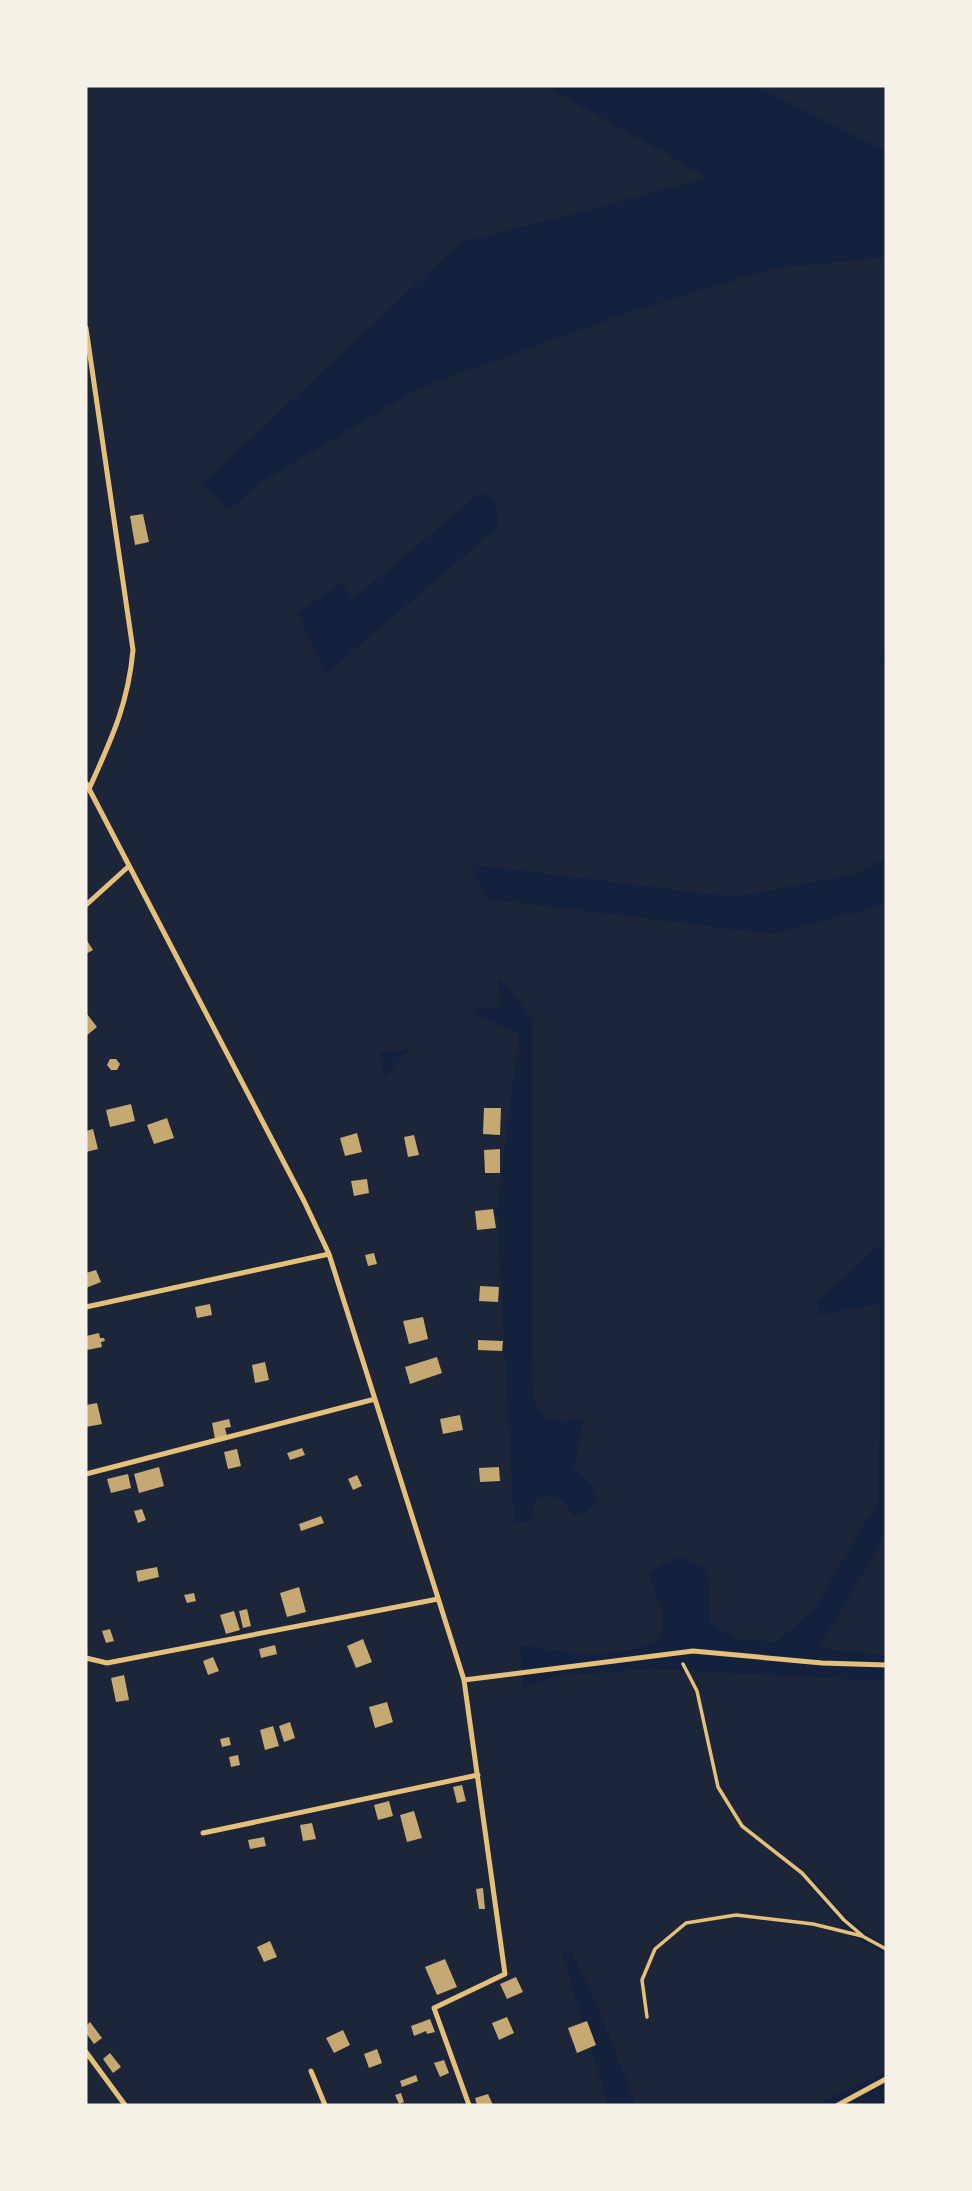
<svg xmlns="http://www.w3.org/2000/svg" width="972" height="2191" font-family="Arial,sans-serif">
<rect width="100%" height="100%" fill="#14213d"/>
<path fill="#1d2539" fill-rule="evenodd" d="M86 86H546L708 178 460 243 202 484 229 510 260 483 418 389 627 313 771 269 886 257V649L879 661 886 663V858L855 874 734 897 470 864 488 899 773 934 886 904V1239L816 1302 819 1315 880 1304 879 1499 814 1609 777 1642 736 1639 711 1623 708 1571 679 1556 648 1572 663 1613 660 1639C643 1653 598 1654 575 1653 557 1652 538 1646 520 1646L523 1688 555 1676 651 1669 886 1681V1945C857 1928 834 1906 813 1880L807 1883 843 1925V1932L886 1954V2071L815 2105H636L600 2012 570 1949 562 1954 608 2105H86ZM480 493 496 502 498 527 326 674 298 613 342 582 352 600ZM499 979 512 992 532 1019V1360C533 1379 529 1417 555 1420 564 1422 575 1419 584 1419L574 1468 594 1487 597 1502 584 1514 573 1516 563 1501 548 1495 534 1502 531 1520 514 1524 497 1211H488L497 1209 519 1034 476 1015 475 1010 500 1007ZM409 1049V1050L385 1076 379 1053Z
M756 86H886V151Z
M886 1533V1655L819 1648Z"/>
<path fill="#c6a872" d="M143 514 149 542 135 545 130 516Z
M86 939 93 950 86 954Z
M87 1014 97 1027 86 1036V1015Z
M110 1059H116L120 1064 117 1070H111L107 1065Z
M131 1104 135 1121 110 1127 106 1110Z
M484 1108H501L500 1135 483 1134Z
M167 1118 174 1138 154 1144 147 1125Z
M93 1129 98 1149 86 1152V1131Z
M357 1133 362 1152 345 1156 340 1138Z
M414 1135 419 1155 408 1157 404 1137Z
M500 1149V1173H485L484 1150Z
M367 1179 369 1193 354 1196 351 1181Z
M493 1209 496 1228 477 1230 475 1211Z
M374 1253 377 1264 368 1266 365 1255Z
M96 1270 101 1282 86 1288V1273Z
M480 1286 499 1287 498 1302 479 1301Z
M210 1304 212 1315 197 1318 195 1307Z
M423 1317 428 1339 409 1344 403 1321Z
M99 1333 100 1338H104L105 1341 101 1342 102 1347 87 1350 86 1336Z
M478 1340 503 1341 502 1351 478 1350Z
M437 1357 442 1373 410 1384 405 1367Z
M265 1362 269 1380 255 1383 252 1365Z
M97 1403 102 1424 86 1427V1405Z
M460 1415 463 1430 443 1434 440 1419Z
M229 1419 231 1427 225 1428 227 1436 215 1439 212 1423Z
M302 1448 305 1455 290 1460 287 1453Z
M237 1449 241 1466 228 1469 224 1452Z
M159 1467 164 1486 139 1493 134 1474Z
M499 1467 500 1481 480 1482 479 1468Z
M128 1474 131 1488 111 1493 107 1479Z
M357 1475 362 1486 353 1490 348 1479Z
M142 1509 146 1520 138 1523 134 1511Z
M321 1516 324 1523 301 1531 299 1524Z
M157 1567 159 1577 138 1582 136 1571Z
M299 1587 306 1612 287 1617 280 1593Z
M194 1593 196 1601 187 1603 184 1595Z
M247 1609 251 1626 243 1628 239 1611Z
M234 1611 240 1630 226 1634 220 1615Z
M110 1629 114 1641 106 1643 102 1631Z
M363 1639 372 1662 356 1668 347 1646Z
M275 1645 277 1654 261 1658 259 1649Z
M213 1657 219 1671 208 1675 203 1661Z
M124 1675 129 1700 116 1702 111 1678Z
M387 1702 393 1722 375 1728 369 1707Z
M290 1722 295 1738 284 1742 279 1726Z
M273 1726 279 1746 265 1750 260 1730Z
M229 1737 231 1745 222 1747 220 1739Z
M238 1755 240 1765 231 1767 229 1757Z
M462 1785 466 1801 457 1803 453 1787Z
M389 1801 393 1816 378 1820 374 1805Z
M414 1811 422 1838 407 1842 400 1815Z
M312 1823 316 1839 303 1841 300 1825Z
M264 1837 266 1846 250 1849 248 1840Z
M483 1888 485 1909H479L476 1889Z
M270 1941 277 1957 264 1962 257 1947Z
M445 1959 457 1987 437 1995 425 1967Z
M516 1977 523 1992 507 1999 500 1984Z
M507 2017 514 2033 499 2040 492 2023Z
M430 2019 435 2032 427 2034 426 2031 414 2036 411 2026Z
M587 2021 596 2045 577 2053 568 2028Z
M90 2022 102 2038 94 2044 86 2033V2026Z
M343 2030 350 2045 334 2053 326 2038Z
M377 2049 382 2063 369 2068 364 2054Z
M110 2053 121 2067 113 2073 103 2059Z
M444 2060 449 2073 440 2077 434 2063Z
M416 2075 418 2081 402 2087 400 2081Z
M401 2093 404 2102 399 2104 395 2095Z
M488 2094 493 2105H477L475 2098Z"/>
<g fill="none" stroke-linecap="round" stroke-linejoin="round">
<path stroke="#e5c07b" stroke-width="3.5" d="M683 1664 697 1691 718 1787 742 1826 802 1873 844 1920 864 1937 886 1949
M647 2017 642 1980 655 1949 686 1923 736 1915 813 1924 862 1936"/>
<path stroke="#e5c07b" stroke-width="5" d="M86 328 133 650C128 705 111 740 89 789
M86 783 304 1201 329 1254 464 1680 693 1651 822 1663 886 1665
M86 905 129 866
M86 1307 329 1254
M86 1474 375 1399
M86 1658 107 1663 438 1599
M464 1680 505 1974 434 2008 469 2105
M203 1833 478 1775
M86 2052 125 2105
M311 2071 325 2105
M838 2105 886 2079"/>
</g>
<rect width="972" height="2191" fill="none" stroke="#f6f1e7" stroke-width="175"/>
</svg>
